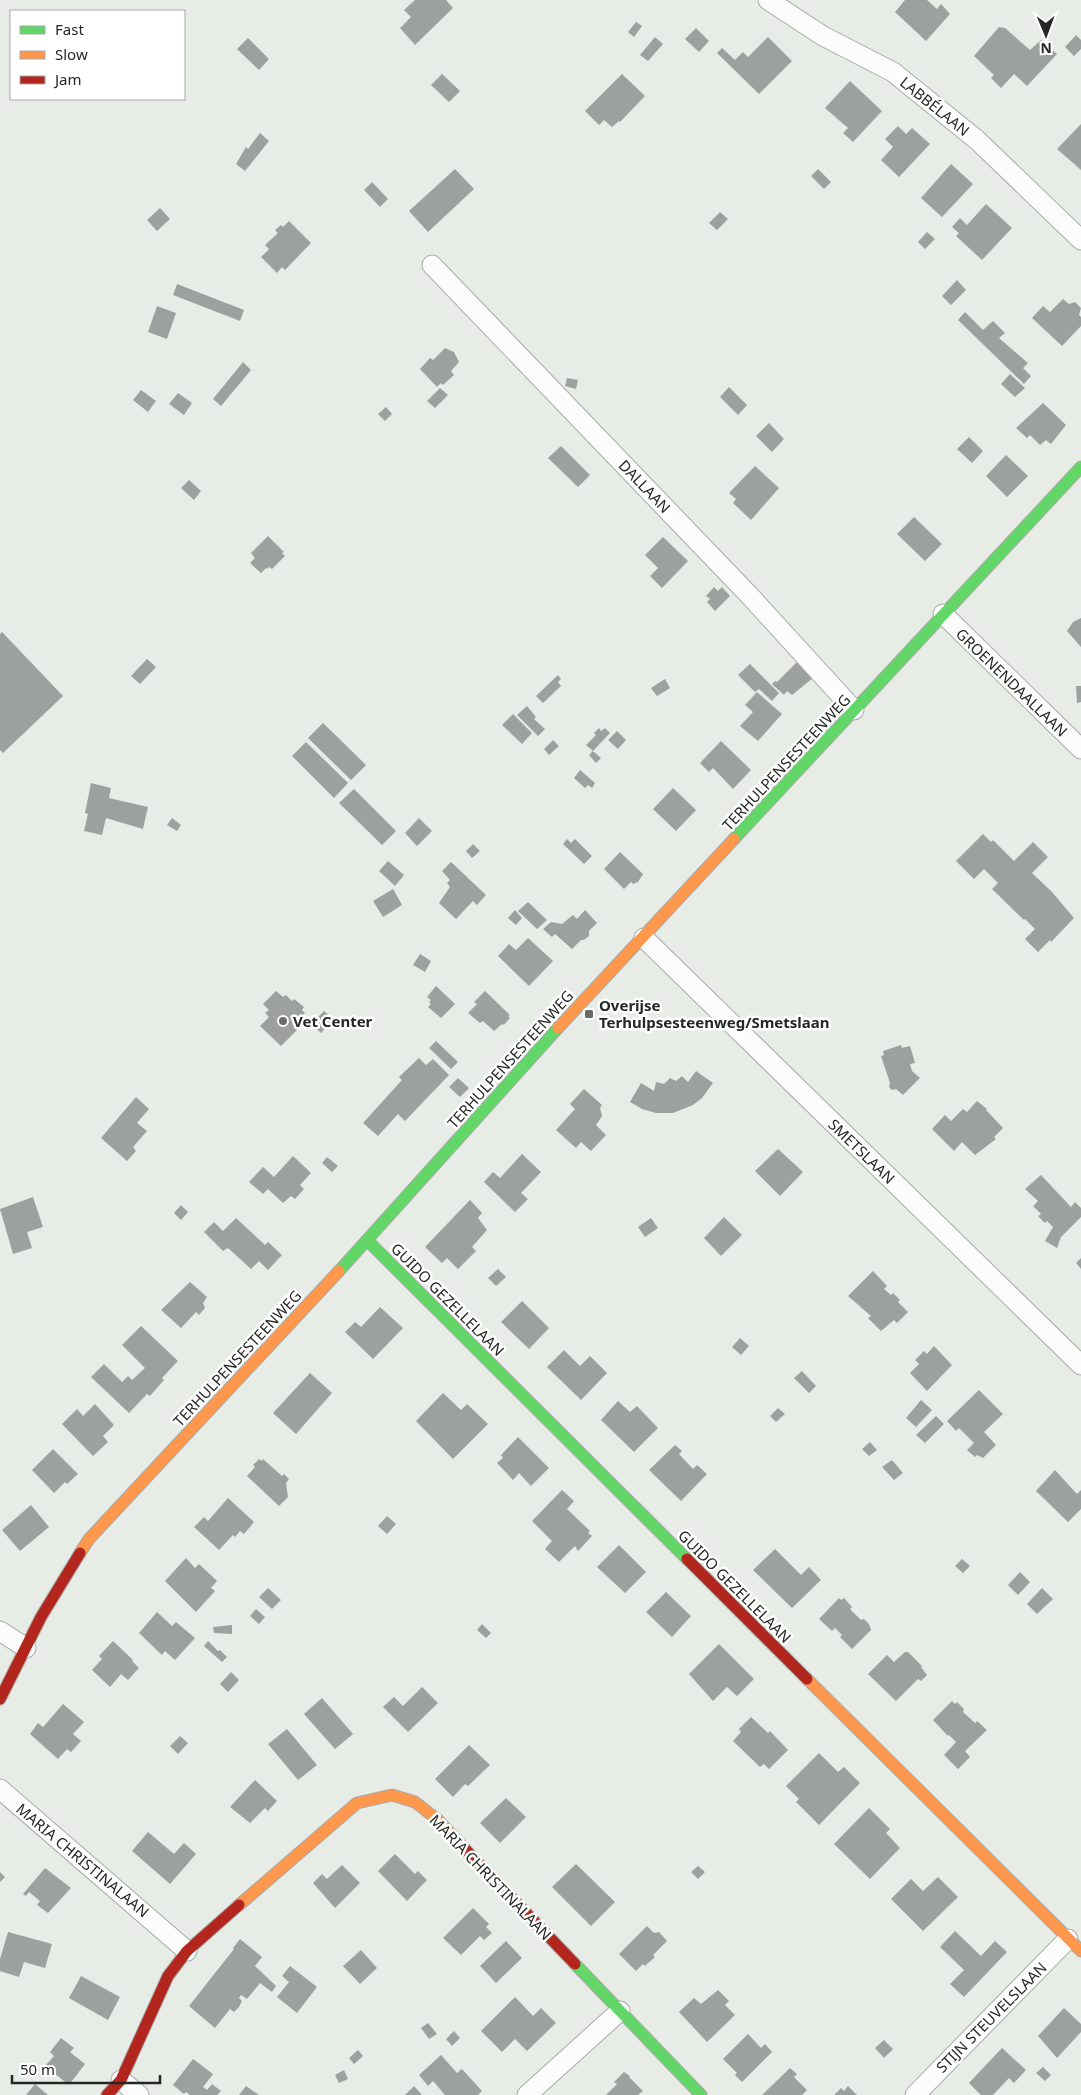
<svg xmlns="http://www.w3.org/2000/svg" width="1081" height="2095" font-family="'Noto Sans',sans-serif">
<rect width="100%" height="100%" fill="#e7ece7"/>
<path fill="#9ca19d" d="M415 0H446L453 8 415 45 400 28 411 17 404 10Z
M905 0H927L937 9 941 4 950 14 926 41 895 12Z
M636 22 642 26 634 37 628 32Z
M999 27 1005 28 1030 50 1041 40 1057 54 1027 86 1014 74 1001 88 991 78 994 75 974 56Z
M696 28 709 41 699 52 685 39Z
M1076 35 1081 40V49L1074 56 1065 47Z
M655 37 663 44 648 61 640 55Z
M768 37 792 61 759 94 717 53 722 48 735 60 743 52 748 57Z
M248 38 269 59 259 70 237 49Z
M442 74 460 91 449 102 431 85Z
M622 74 645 96 620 122 619 121 612 127 604 120 599 125 585 111Z
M850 81 882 111 853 142 843 133 848 128 825 108Z
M1081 124V170L1057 149Z
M898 126 906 134 912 128 930 144 899 177 881 160 893 147 885 139Z
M260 133 269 141 245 171 236 164 246 147 248 149Z
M951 164 973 184 942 217 921 198Z
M455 169 474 189 428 232 409 211Z
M818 169 831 182 824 189 811 176Z
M372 182 388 199 380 207 364 190Z
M986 204 1012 228 982 260 956 236 959 233 952 227 960 218 967 225Z
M160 208 170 219 157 231 147 220Z
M720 212 728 219 717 230 709 223Z
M289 221 311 243 285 270 282 267 277 273 261 257 269 249 265 245 278 233 275 230 281 225 283 227Z
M927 232 935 239 925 249 918 242Z
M957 280 966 290 951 305 942 296Z
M177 284 244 310 240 321 173 295Z
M1063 299 1069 304 1075 302 1081 308 1079 315 1081 317V326L1062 346 1032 318 1043 306 1050 312Z
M157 306 176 313 167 339 148 332Z
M965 312 983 330 993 321 1005 333 999 338 1028 363 1023 368 1031 376 1024 384 958 320Z
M445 348 454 352 459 362 451 371 454 375 443 385 441 383 437 387 420 369 430 358 433 360Z
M243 362 251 370 221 406 213 399Z
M1010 374 1025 388 1015 397 1001 384Z
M567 378 578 380 576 389 565 386Z
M729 387 747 405 738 415 720 397Z
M440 388 448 395 435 408 427 401Z
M141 390 156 401 148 412 133 400Z
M178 393 192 403 184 415 169 404Z
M1043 403 1066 425 1051 444 1046 440 1040 445 1030 435 1027 438 1016 428Z
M386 407 392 414 385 421 378 414Z
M769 423 784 439 772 452 756 436Z
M969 437 983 451 972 463 957 449Z
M561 446 590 475 578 487 548 458Z
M1006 455 1028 476 1007 497 986 476Z
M755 466 779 488 751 520 733 503 736 499 729 493Z
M189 480 201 491 194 500 181 488Z
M914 517 942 544 925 561 897 534Z
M268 536 284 552 282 553 285 556 272 569 269 567 267 569 266 568 261 573 250 563 255 558 251 553Z
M663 537 688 561 662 588 650 576 658 568 645 555Z
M714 587 718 591 722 587 730 596 715 611 707 602 710 599 706 596Z
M1081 618V647L1067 631 1073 622Z
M2 632 63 696 3 753 0 750V634Z
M147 659 156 667 140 684 131 676Z
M799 660 813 678 792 695 787 691 784 695 772 684 775 681 777 682Z
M750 664 779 693 772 701 759 689 755 692 738 675Z
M558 675 561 679 558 682 561 686 543 703 536 696Z
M665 679 670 688 657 696 651 688Z
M1076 686H1081V702L1077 703Z
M757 692 782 714 758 741 740 726 753 712 745 705Z
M527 706 536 717 534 719 545 729 538 736 517 715Z
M513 714 532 733 522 744 502 725Z
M323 723 366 765 351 780 308 738Z
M599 728 601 731 605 728 610 733 593 751 586 745 596 735 594 733Z
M617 731 626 740 618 749 608 740Z
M553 740 559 746 549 755 544 749Z
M721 741 751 770 733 789 713 768 709 772 700 763Z
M306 742 348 783 334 798 292 756Z
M593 751 601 758 596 763 589 755Z
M580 770 595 783 592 788 588 785 585 788 574 778Z
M91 783 111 788 109 798 148 807 143 829 106 818 102 835 84 831 88 814 85 813Z
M673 788 696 810 676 831 653 809Z
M354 789 396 831 382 845 339 803Z
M172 818 181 825 177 831 167 825Z
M419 818 432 831 417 846 405 833Z
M983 834 991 842 993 840 1014 861 1033 842 1048 857 1032 873 1052 892 1074 918 1051 942 1050 940 1038 952 1025 939 1035 929 1025 919 1024 920 992 889 998 883 984 869 974 879 956 861Z
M567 839 571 843 575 839 592 856 584 864 563 844Z
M473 844 480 851 472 858 466 851Z
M620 852 643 874 638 882 633 884 631 882 624 889 604 869Z
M388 861 404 875 395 886 379 871Z
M451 862 486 895 477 905 473 901 456 919 439 903 450 887 447 883 450 880 442 871Z
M393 889 402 905 383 917 373 901Z
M528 902 547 920 537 929 518 911Z
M515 910 522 918 516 925 508 918Z
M585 910 597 923 589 931V936L584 940H581L572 949 555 934 552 937 543 929 551 922 562 924 573 915 577 919Z
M528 938 553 961 529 986 498 956 509 944 516 950Z
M420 954 431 961 425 972 413 965Z
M436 986 455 1004 441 1018 428 1007 431 1004 429 1002 431 1000 427 997Z
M276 991 283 997 286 995 292 1001 294 999 304 1007 302 1010 305 1013 299 1018 304 1023 281 1046 260 1026 269 1017 265 1013 269 1010 263 1004Z
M485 991 510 1015 508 1016 510 1018 504 1025 502 1024 494 1031 483 1021 480 1023 468 1013 477 1004 474 1002Z
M324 1011 333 1019 321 1033 311 1024Z
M436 1041 458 1062 451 1069 429 1048Z
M901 1045 902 1048 910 1046 915 1063 910 1064 912 1071 920 1078 903 1095 896 1089 892 1090 889 1087 890 1083 881 1056 884 1055 883 1051Z
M419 1058 426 1065 433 1059 449 1075 405 1121 398 1114 378 1136 363 1123 402 1080 399 1077Z
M696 1071 713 1083 702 1098 693 1105 673 1113H656L642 1109 630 1102 641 1083 654 1091 656 1082 664 1084 670 1078 676 1081 682 1076 688 1082Z
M458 1078 469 1088 460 1097 449 1087Z
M584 1089 602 1105 600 1108 602 1116 596 1125 606 1135 591 1151 581 1142 576 1148 556 1130 575 1109 570 1104Z
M136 1097 149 1109 137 1123 147 1131 133 1147 136 1151 127 1161 101 1138Z
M977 1101 987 1109 986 1110 1003 1128 994 1137 996 1139 975 1155 962 1142 954 1151 932 1129 945 1115 951 1121 963 1109 967 1112Z
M778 1149 803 1172 780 1196 755 1171Z
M522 1154 541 1172 521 1193 528 1199 515 1212 484 1182 493 1172 500 1178Z
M293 1156 311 1173 300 1185 304 1189 295 1199 291 1196 283 1203 268 1189 263 1194 249 1182 263 1167 274 1177Z
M327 1157 338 1166 332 1172 322 1163Z
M1041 1175 1071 1207 1075 1202 1081 1208V1217L1061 1237 1057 1248 1045 1241 1053 1227 1047 1221 1045 1223 1038 1216 1041 1214 1033 1206 1038 1201 1025 1189Z
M33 1197 43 1227 27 1232 32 1248 13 1254 0 1209Z
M470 1200 482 1213 478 1218 487 1230 472 1247 476 1251 458 1269 447 1258 442 1263 425 1247Z
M181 1205 188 1212 181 1220 174 1213Z
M724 1217 742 1235 721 1256 704 1238Z
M236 1218 265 1245 268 1242 282 1255 268 1270 259 1261 251 1269 228 1248 223 1251 204 1232 214 1222 223 1231Z
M651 1218 658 1228 645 1237 638 1227Z
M1081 1258V1269L1076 1263Z
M498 1269 506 1277 496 1286 488 1278Z
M873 1271 887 1286 884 1289 891 1295 893 1293 900 1300 898 1302 908 1312 897 1323 894 1320 881 1331 868 1318 871 1316 848 1296Z
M190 1282 207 1297 203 1303 205 1308 199 1315 196 1312 181 1328 161 1310Z
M522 1301 549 1328 529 1349 501 1322Z
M380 1307 403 1328 373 1359 345 1332 355 1322 361 1327Z
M141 1326 178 1361 162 1378 164 1380 156 1389 150 1396 147 1394 129 1413 91 1377 104 1364 122 1382 128 1376 132 1380 145 1368 122 1345Z
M740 1338 749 1346 741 1355 732 1347Z
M934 1346 952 1365 927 1391 910 1373 919 1364 915 1360 924 1351 927 1354Z
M564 1350 580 1366 590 1356 607 1373 581 1400 547 1367Z
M802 1371 816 1386 809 1393 794 1378Z
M310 1373 332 1393 296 1434 273 1413Z
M979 1390 1003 1414 984 1432 996 1445 983 1458 977 1455 975 1457 967 1450 974 1443 959 1428 956 1431 947 1421Z
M443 1393 461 1410 467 1404 488 1424 453 1459 416 1421Z
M921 1400 932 1410 916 1427 906 1418Z
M618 1401 630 1412 637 1406 658 1428 634 1452 601 1420Z
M95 1404 114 1425 103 1436 108 1442 93 1456 62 1424 77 1409 83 1416Z
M778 1408 785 1414 776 1422 770 1416Z
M936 1416 944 1424 925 1443 916 1435Z
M518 1437 549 1468 531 1486 519 1473 513 1480 497 1463 503 1458 501 1455Z
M870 1442 877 1450 869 1456 862 1449Z
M675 1445 682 1451 679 1454 693 1469 697 1465 707 1474 681 1501 649 1470Z
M53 1449 78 1474 67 1484 65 1482 54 1493 32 1470Z
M259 1459 262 1461 263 1459 282 1476 284 1474 289 1479 286 1483 288 1497 279 1506 247 1476 255 1467 253 1465Z
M892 1460 903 1473 894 1480 882 1467Z
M1055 1470 1077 1494 1081 1490V1509L1068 1522 1036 1491Z
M562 1490 574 1501 567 1509 590 1531 588 1533 592 1536 578 1551 575 1546 559 1562 545 1549 552 1541 532 1521Z
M228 1498 254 1522 244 1534 240 1531 235 1537 233 1535 219 1550 194 1527 204 1517 208 1521Z
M31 1505 49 1527 20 1551 2 1530Z
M387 1516 396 1524 387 1534 378 1526Z
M619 1545 646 1572 625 1593 597 1567Z
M775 1549 801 1575 809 1567 821 1580 792 1608 753 1570Z
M186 1558 195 1568 199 1564 217 1581 211 1588 215 1591 196 1612 165 1581Z
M962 1559 970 1566 963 1573 955 1566Z
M1020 1572 1030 1582 1018 1595 1008 1585Z
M268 1588 281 1600 272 1609 259 1597Z
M1042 1588 1053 1599 1037 1614 1027 1604Z
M666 1592 691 1616 672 1637 646 1612Z
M839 1598 841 1600 844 1598 852 1607 850 1609 861 1620 864 1619 869 1624 871 1630 852 1649 840 1637 842 1635 835 1628 832 1631 819 1619Z
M256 1609 265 1617 259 1624 250 1616Z
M157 1612 172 1626 176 1622 195 1638 175 1660 165 1651 162 1655 139 1633Z
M482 1624 491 1633 486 1638 477 1630Z
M232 1625V1634L214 1633 213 1627Z
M113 1641 133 1660 132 1661 139 1668 128 1680 121 1674 110 1687 92 1670 102 1659 99 1656Z
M208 1641 218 1651 220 1650 227 1657 222 1662 204 1646Z
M719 1644 754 1679 737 1696 727 1687 713 1701 689 1674Z
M905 1652H908L922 1666 921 1667 927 1675 921 1681 918 1679 896 1701 868 1674 887 1655 894 1662Z
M231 1672 239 1680 228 1692 220 1684Z
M422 1687 438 1703 408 1732 383 1707 394 1697 403 1706Z
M322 1698 353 1734 335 1749 304 1714Z
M952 1701 955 1704 957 1702 964 1709 963 1712 975 1723 977 1721 987 1730 965 1751 970 1757 958 1769 944 1755 956 1742 949 1735 948 1736 933 1720Z
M63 1704 84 1722 73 1734 81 1741 71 1752 67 1749 58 1759 30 1734 38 1723 43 1727Z
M751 1717 768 1733 770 1731 788 1750 769 1769 764 1764 760 1767 733 1741 741 1732 739 1729Z
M287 1729 317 1765 298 1780 268 1744Z
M180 1736 188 1743 178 1754 170 1746Z
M469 1745 490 1765 468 1786 465 1784 453 1797 435 1779Z
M819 1753 838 1772 844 1767 860 1783 819 1825 796 1802 799 1799 786 1786Z
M255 1780 277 1801 268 1811 265 1808 250 1823 230 1807Z
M506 1798 526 1817 500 1843 480 1823Z
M869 1808 890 1829 886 1833 900 1848 870 1879 834 1844Z
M148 1832 174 1854 184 1843 196 1854 170 1884 132 1851Z
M395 1854 415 1874 418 1871 427 1880 407 1901 378 1871Z
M576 1864 615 1902 591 1926 552 1887Z
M342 1865 360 1883 335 1908 313 1883 322 1874 327 1879Z
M698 1866 705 1872 698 1879 691 1872Z
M45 1868 71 1888 48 1913 37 1905 40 1901 29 1892 26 1896 23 1894Z
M0 1872 5 1877 0 1882Z
M938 1877 958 1897 923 1931 891 1899 911 1879 923 1891Z
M473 1908 489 1924 486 1927 492 1933 484 1940 480 1936 461 1955 443 1938Z
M647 1926 654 1933 659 1932 667 1941 653 1955 655 1957 645 1966 643 1964 636 1971 619 1954Z
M955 1931 981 1956 995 1941 1007 1952 964 1997 950 1984 964 1970 940 1947Z
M8 1932 52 1944 45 1968 24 1962 19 1977 0 1971V1959Z
M240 1939 262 1957 255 1966 276 1986 272 1992 260 1983 247 1999 241 1995 239 1998 242 2001 239 2007 234 2012 230 2009 215 2028 189 2006 234 1949 233 1948Z
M506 1941 522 1958 496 1983 480 1966Z
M361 1950 377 1968 360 1984 343 1966Z
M290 1966 317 1987 297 2013 277 1997 289 1982 282 1976Z
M81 1976 120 1997 108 2020 69 1998Z
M718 1990 729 2001 725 2005 735 2015 707 2042 679 2012 694 1998 701 2004Z
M515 1997 533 2016 541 2008 556 2023 527 2051 515 2039 502 2052 481 2031Z
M1064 2008 1081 2024V2032L1057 2058 1038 2036Z
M428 2023 437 2034 429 2039 421 2028Z
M454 2031 460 2038 452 2046 446 2039Z
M748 2034 761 2048 765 2044 772 2052 742 2082 735 2075 737 2073 723 2059Z
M61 2038 74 2048 70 2052 85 2064 69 2085 45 2066 54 2056 50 2052Z
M884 2040 893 2049 884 2058 875 2048Z
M1002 2048 1026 2070 1014 2083 1009 2078 993 2095H981L969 2083Z
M358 2050 363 2056 354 2064 349 2058Z
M441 2055 457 2073 462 2069 482 2091 478 2095H445L433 2081 428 2086 419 2075Z
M193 2059 213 2074 203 2087 207 2090 212 2084 221 2091 217 2095H190L186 2092 184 2094 173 2085Z
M1043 2067 1051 2075 1045 2081 1036 2073Z
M790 2068 797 2074 794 2077 807 2090 802 2095H762Z
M344 2070 348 2079 339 2083 335 2075Z
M624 2072 630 2076 629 2077 643 2091 638 2095H606L617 2084 614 2082Z
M35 2084 48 2095H26Z
M246 2086 259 2095H239Z
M414 2086 422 2095H405Z
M848 2086 857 2095H834L841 2088 844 2091Z"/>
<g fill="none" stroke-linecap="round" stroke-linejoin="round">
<g stroke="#a7aba7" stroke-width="21">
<path id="street" d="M768 0 823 36 893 72 977 140 1081 240
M432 265 749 595 854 710
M943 614 1081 749
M644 938 1081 1365
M0 1631 26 1648
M0 1789 187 1951
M121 2080 139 2095
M527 2095 620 2011
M915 2095 1068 1939"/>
</g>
<g stroke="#a7aba7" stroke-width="13">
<path id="fast" d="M734 839 1081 467
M368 1241 687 1559
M339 1271 558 1028
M575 1964 701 2095"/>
</g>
<g stroke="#a7aba7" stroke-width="13">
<path id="slow" d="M558 1028 734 839
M80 1553 89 1539 339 1271
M807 1679 1081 1951
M239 1905 357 1803 392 1795 415 1802 438 1820 464 1848"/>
</g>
<g stroke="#a7aba7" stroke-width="13">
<path id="jam" d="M687 1559 807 1679
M0 1699 41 1617 80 1553
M464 1848 575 1964
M107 2095 121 2080 168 1976 187 1951 239 1905"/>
</g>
<use href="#street" stroke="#fbfcfb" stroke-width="19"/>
<use href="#fast" stroke="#63d668" stroke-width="11"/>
<use href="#slow" stroke="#ff974d" stroke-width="11"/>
<use href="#jam" stroke="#b3261e" stroke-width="11"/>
</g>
<g fill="#686d68" stroke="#fff" stroke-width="2">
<rect x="584" y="1009" width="10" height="10" rx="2.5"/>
<circle cx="283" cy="1021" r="5"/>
</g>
<g text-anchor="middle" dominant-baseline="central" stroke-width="5" stroke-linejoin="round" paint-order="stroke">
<g font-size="15" fill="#242824" stroke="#fff">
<text transform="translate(935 106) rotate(39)">LABBÉLAAN</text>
<text transform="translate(645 486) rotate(46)">DALLAAN</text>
<text transform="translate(1012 682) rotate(44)">GROENENDAALLAAN</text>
<text transform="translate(786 762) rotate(-47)">TERHULPENSESTEENWEG</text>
<text transform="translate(510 1059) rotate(-48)">TERHULPENSESTEENWEG</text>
<text transform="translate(862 1151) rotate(44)">SMETSLAAN</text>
<text transform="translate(448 1299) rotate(45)">GUIDO GEZELLELAAN</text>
<text transform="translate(237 1358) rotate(-47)">TERHULPENSESTEENWEG</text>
<text transform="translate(735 1586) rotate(45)">GUIDO GEZELLELAAN</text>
<text transform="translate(83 1860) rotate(40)">MARIA CHRISTINALAAN</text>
<text transform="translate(491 1877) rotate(46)">MARIA CHRISTINALAAN</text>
<text transform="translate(991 2017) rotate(-45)">STIJN STEUVELSLAAN</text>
</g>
<g font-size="15" font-weight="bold" fill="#242824" stroke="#fff" text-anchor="start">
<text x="599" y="1005">Overijse<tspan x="599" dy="17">Terhulpsesteenweg/Smetslaan</tspan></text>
<text x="293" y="1021">Vet Center</text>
</g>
</g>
<rect x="10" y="10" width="175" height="90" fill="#ffffff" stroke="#a7a9a7"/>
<rect x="20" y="26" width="25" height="8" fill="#63d668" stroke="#a7a9a7"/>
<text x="55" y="35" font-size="15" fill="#242824">Fast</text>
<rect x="20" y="51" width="25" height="8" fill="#ff974d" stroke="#a7a9a7"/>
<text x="55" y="60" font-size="15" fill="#242824">Slow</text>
<rect x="20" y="76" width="25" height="8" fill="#b3261e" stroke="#a7a9a7"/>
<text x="55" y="85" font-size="15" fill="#242824">Jam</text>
<g transform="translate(1046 35) rotate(179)" stroke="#ffffff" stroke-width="4" paint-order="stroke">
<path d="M0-4L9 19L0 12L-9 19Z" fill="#242824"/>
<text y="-8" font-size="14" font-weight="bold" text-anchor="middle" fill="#242824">N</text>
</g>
<path d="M12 2075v8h148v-8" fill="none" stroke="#242824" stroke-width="2.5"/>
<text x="20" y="2075" font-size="15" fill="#242824" stroke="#ffffff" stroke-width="4" paint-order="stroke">50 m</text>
</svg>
